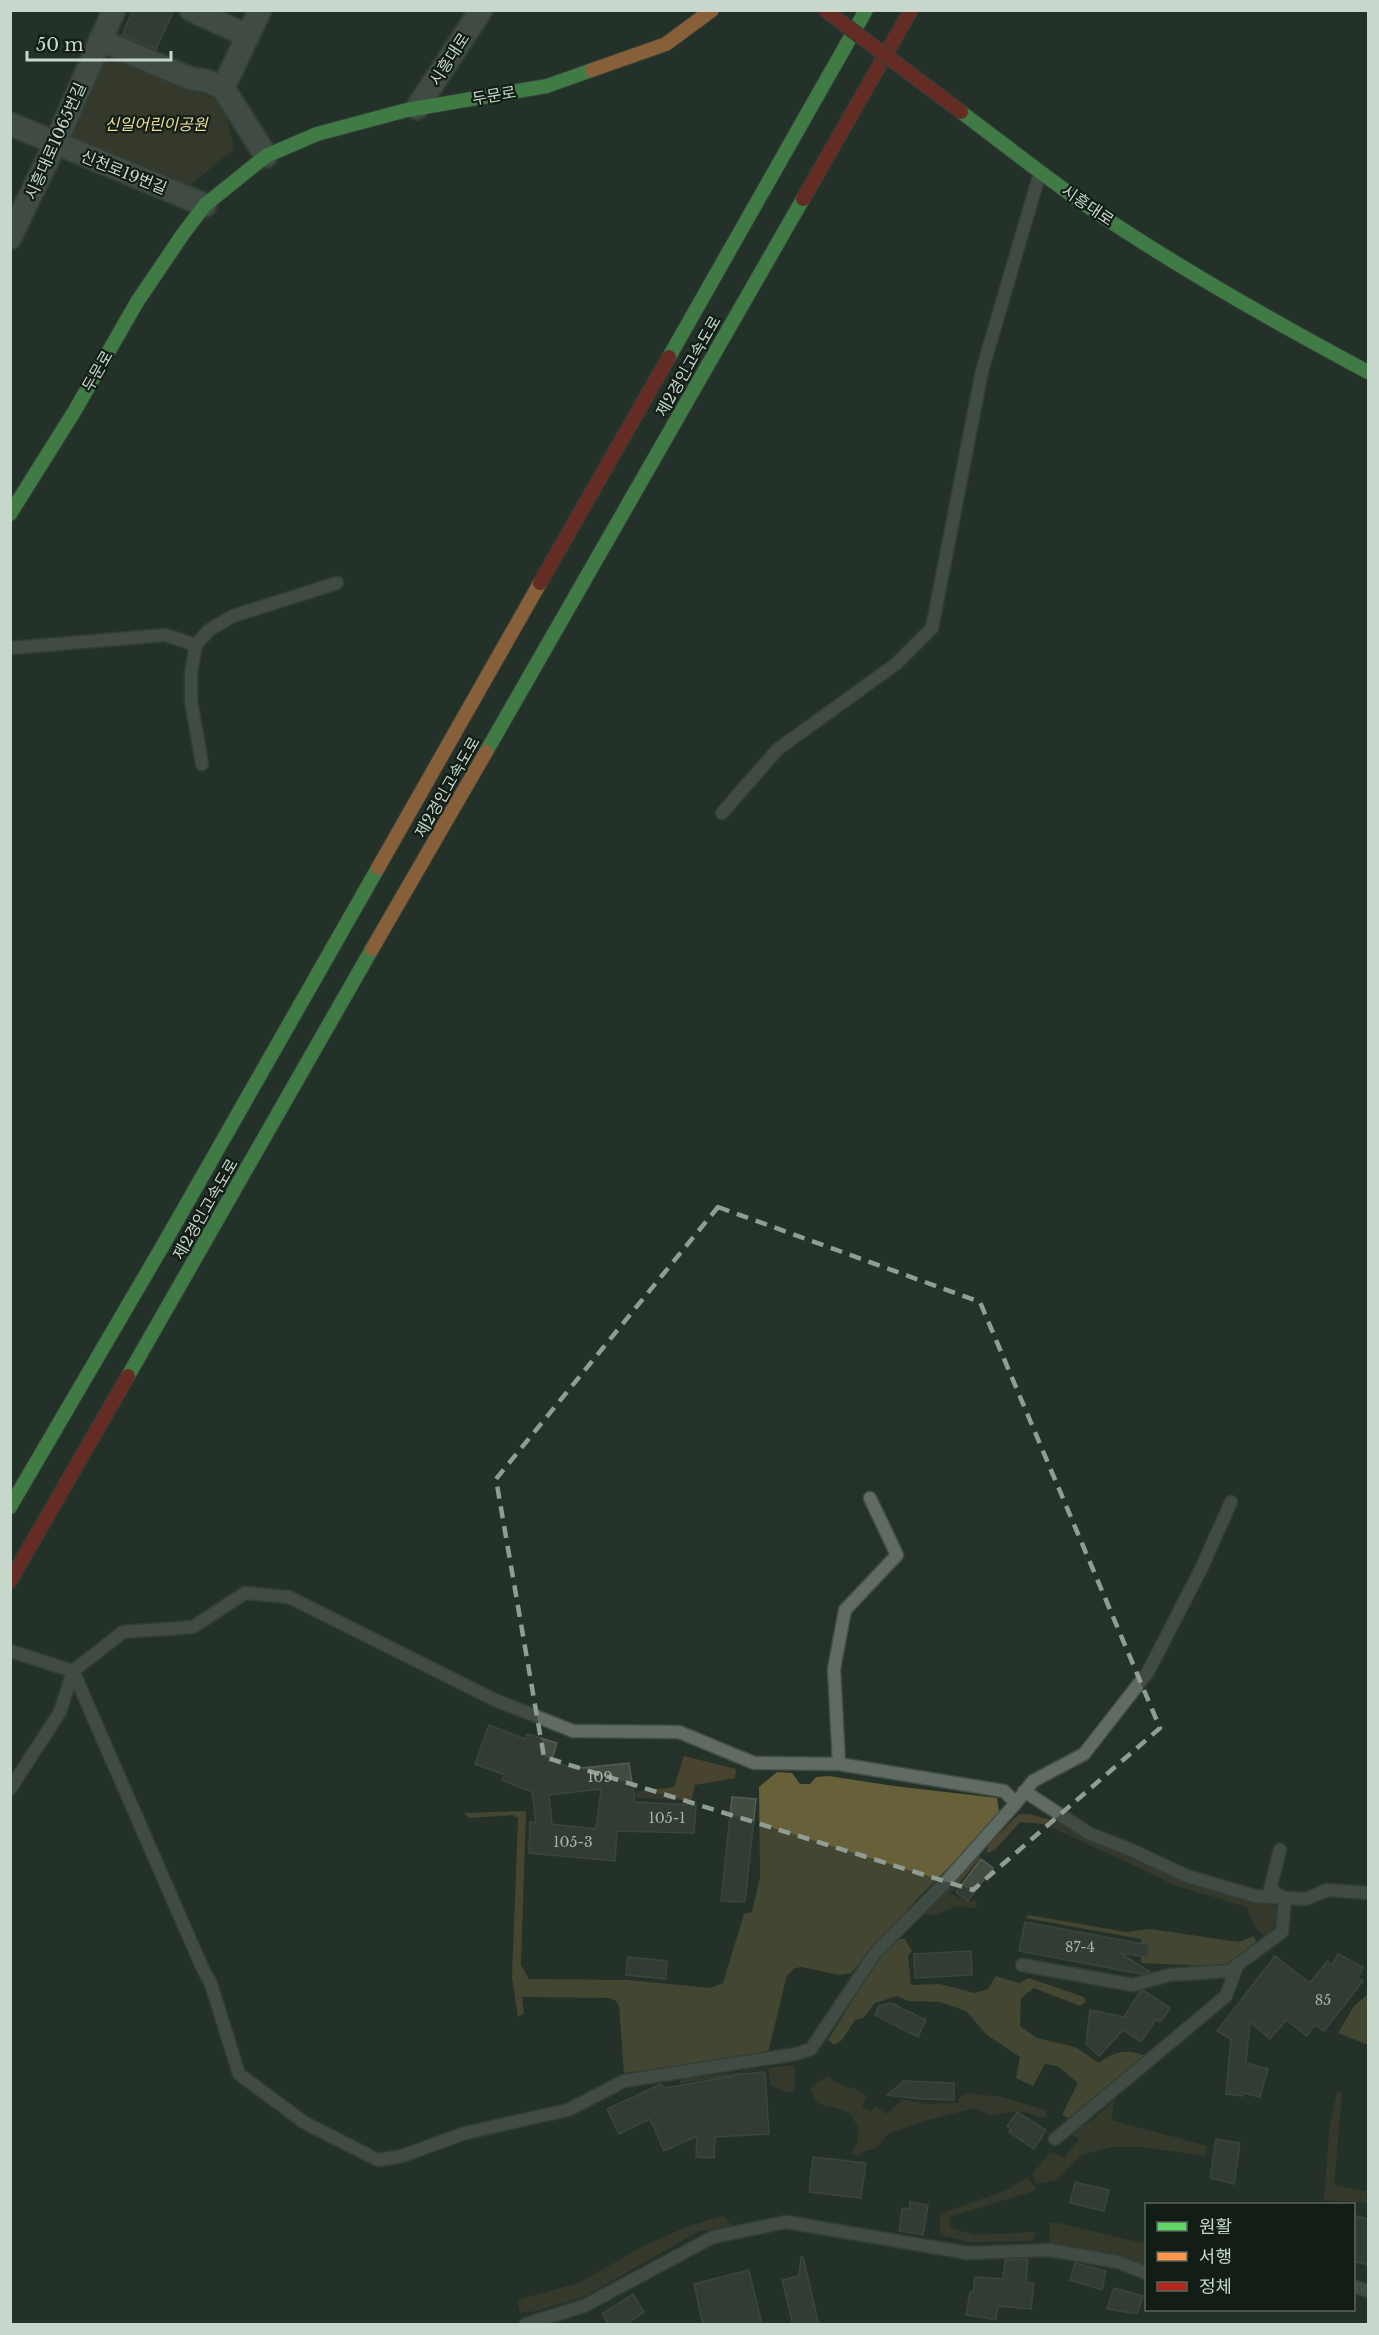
<svg xmlns="http://www.w3.org/2000/svg" width="1379" height="2335" font-family="'Libre Baskerville','Noto Sans KR',serif">
<rect width="100%" height="100%" fill="#243229"/>
<path fill="#48442f" d="M106 52 223 103 234 149 187 188 69 137Z
M684 1756 736 1769 735 1778 695 1785 691 1801 615 1796 625 1793 674 1787Z
M1019 1814H1029L1062 1823 1100 1844 1218 1893 1273 1904 1278 1908 1275 1925 1266 1938 1253 1924 1247 1907 1167 1883 1163 1879 1044 1824 1020 1822 995 1850 986 1853 989 1844Z
M979 1856 980 1858 950 1894 970 1902 974 1900 978 1903 974 1908 957 1906 931 1916 925 1913Z
M793 2065 796 2069 794 2093 783 2091 771 2085 768 2069 729 2074 731 2099H715L712 2079 680 2083 681 2079Z
M829 2077C844 2091 856 2084 867 2097L862 2107 871 2111 876 2106 886 2114 903 2100 928 2104 958 2103 960 2097 966 2093 1002 2097 1045 2110 1047 2116 1040 2118C1023 2109 1010 2111 991 2116L975 2108 924 2121 888 2134 876 2148 863 2152 859 2156 851 2154 857 2143 859 2129C855 2122 852 2114 844 2111 826 2102 820 2112 810 2089L819 2081Z
M1342 2091 1334 2185 1368 2192V2203L1324 2200 1330 2123 1337 2093Z
M1115 2099 1111 2120 1207 2146 1205 2156 1143 2147H1111L1081 2155 1057 2180 1037 2184 1032 2175 1050 2152 1064 2158 1079 2140 1070 2133 1094 2119Z
M1027 2177 1037 2190 949 2217 951 2228 975 2235 1036 2232 1033 2241 969 2242 940 2235V2214L1007 2190Z
M724 2216 732 2226 699 2231 584 2297 536 2311 520 2313 517 2300 578 2283 648 2244 691 2225Z
M1050 2223H1059L1146 2244V2268L1126 2260 1049 2242Z"/>
<path fill="#686039" d="M777 1772 792 1773 800 1784H810L816 1777 829 1776 894 1786 997 1798 999 1811 995 1821 919 1897 851 1973 839 1975 802 1967 795 1968 787 1975 769 2049 763 2056 624 2073 619 2006 616 2001 609 1998 522 1997 524 2013 518 2017 512 1977 518 1818 513 1815 469 1818 464 1813 526 1811 521 1965 529 1979 628 1980 710 1988 723 1983 744 1914 752 1912 760 1877 759 1787Z
M1029 1915 1126 1932 1150 1929 1239 1942 1254 1936 1257 1944 1227 1967 1141 1963V1939L1025 1918Z
M894 1939H905L912 1951 908 1956 911 1985 940 1984 974 1993 988 1989 996 1976 1019 1983 1029 1978 1084 1997 1086 2002 1080 2006 1034 1988 1021 1998 1020 2026 1037 2038 1075 2047 1099 2063C1114 2052 1126 2048 1145 2056L1069 2118 1062 2115 1078 2083 1057 2066 1045 2064 1033 2086 1016 2078 1020 2057 987 2035 966 2011 940 2002 908 2001 897 1996 875 2003 863 2018 855 2020 842 2040 834 2045 828 2040 856 1995 870 1966Z
M1368 1994V2045L1338 2033 1354 2006Z"/>
<path fill="#424b40" stroke="#555d54" stroke-width="1.5" fill-rule="evenodd" d="M133 10H174L156 49 122 35Z
M489 1725 525 1739 527 1734 557 1743 552 1759 572 1769 629 1763 635 1802 696 1805 694 1833 617 1831 615 1861 529 1853 530 1822 536 1823 532 1792 502 1780 505 1775 475 1764ZM601 1789 596 1829 552 1824 549 1795Z
M732 1797 756 1799 745 1902 721 1901Z
M981 1859 993 1868 968 1901 956 1892Z
M1025 1922 1149 1945 1147 1957 1120 1953 1150 1972 1141 1974 1019 1951Z
M971 1951 972 1975 915 1978 914 1954Z
M1338 1954 1363 1967 1358 1978 1363 1981 1324 2031 1315 2025 1307 2036 1286 2020 1270 2039 1250 2022 1246 2063 1268 2069 1260 2097 1243 2093V2096L1226 2094 1231 2039 1217 2031 1275 1956 1310 1983 1327 1961 1332 1965Z
M628 1957 667 1961 666 1979 626 1975Z
M1144 1991 1170 2008 1161 2022 1156 2019 1141 2042 1123 2030 1099 2056 1086 2044 1090 2010 1124 2017 1140 1992Z
M891 2003 926 2020 918 2037 875 2015 879 2006Z
M765 2072 769 2134 715 2137 714 2158 696 2157 697 2136 664 2151 650 2119 619 2134 607 2109 661 2084 665 2088 732 2076V2075Z
M904 2081 954 2083V2100L921 2099 887 2095Z
M1017 2112 1046 2130 1034 2149 1009 2132 1011 2129 1007 2126Z
M1216 2139 1240 2143 1234 2184 1210 2178Z
M813 2157 866 2163 861 2198 809 2192Z
M1075 2182 1109 2190 1104 2211 1070 2203Z
M910 2202 928 2205 923 2235 899 2231 902 2208 909 2209Z
M1353 2215 1368 2219V2265L1353 2261Z
M801 2257H803L819 2325H793L782 2280 799 2276Z
M1028 2259 1026 2283H1034L1031 2309 998 2306 996 2320 966 2315 970 2292H973L975 2277 1003 2279 1005 2260Z
M1075 2263 1106 2271 1102 2290 1070 2280Z
M749 2270 762 2325H703L694 2284Z
M1114 2288 1143 2296 1137 2314 1107 2309Z
M633 2294 644 2312 625 2325H609L602 2314Z"/>
<g fill="none" stroke-linecap="round" stroke-linejoin="round">
<g stroke="#414e46" stroke-width="15">
<path id="lane" d="M196 645 209 630 233 616 337 583
M10 648 165 635 196 645 191 673V701L202 764
M722 813 778 749 896 664 932 628 982 371 1039 176
M10 1651 73 1671 202 1967 211 1984 239 2074 305 2123 378 2160 402 2156 465 2133 568 2110 624 2081 796 2054 811 2049 876 1952 943 1885 1016 1803 1004 1791 839 1764 754 1763 679 1732 573 1731 495 1700 289 1597 245 1593 193 1627 123 1632 73 1671 60 1712 10 1789
M839 1764 834 1669 845 1610 897 1555 870 1498
M1024 1791 1090 1834 1127 1848 1187 1876 1255 1896 1306 1899 1327 1890 1368 1893
M1016 1803 1033 1781 1084 1754 1148 1672 1201 1569 1231 1502
M1022 1965 1133 1985 1169 1975 1229 1971 1282 1932 1285 1899 1270 1889 1280 1850
M1055 2139 1226 1996 1237 1966
M1354 2286 1368 2291
M526 2324 584 2306 713 2237 786 2222 968 2253 1050 2250 1118 2262 1146 2273"/>
</g>
<g stroke="#414e46" stroke-width="26">
<path id="street" d="M191 10 248 36
M260 10 223 88 266 156
M100 40 189 78 207 81 223 88
M417 108 481 10
M10 124 205 205
M10 238 55 144 114 10"/>
</g>
<g stroke="#414e46" stroke-width="16">
<path id="fast" d="M961 112C1005 145 1048 179 1093 210 1181 269 1274 322 1368 372
M669 357 866 10
M10 514 74 412 137 302 183 234 205 205 266 156 317 134 407 110 547 86 592 70
M486 752 803 199
M128 1376 372 949
M10 1507 162 1247 378 868"/>
</g>
<g stroke="#414e46" stroke-width="16">
<path id="slow" d="M592 70 666 44 712 10
M378 868 540 583
M372 949 486 752"/>
</g>
<g stroke="#414e46" stroke-width="16">
<path id="jam" d="M803 199 911 10
M540 583 669 357
M10 1581 128 1376"/>
</g>
<use href="#lane" stroke="#606b63" stroke-width="12"/>
<use href="#street" stroke="#606b63" stroke-width="22"/>
<use href="#fast" stroke="#63d668" stroke-width="14"/>
<use href="#slow" stroke="#ff974d" stroke-width="14"/>
<use href="#jam" stroke="#b3261e" stroke-width="14"/>
<g stroke="#414e46" stroke-width="16" stroke-linecap="butt">
<path id="jam-bridge" d="M825 10 961 112"/>
</g>
<use href="#jam-bridge" stroke="#b3261e" stroke-width="14"/>
</g>
<path d="M0 0H1379V2335H0ZM718 1207 980 1302 1160 1728 973 1890 544 1757 496 1479Z" fill="#243229" fill-opacity=".55" fill-rule="evenodd"/>
<path fill="none" stroke="#8f9d93" stroke-width="4.5" stroke-dasharray="12 8" stroke-linejoin="round" d="M718 1207 980 1302 1160 1728 973 1890 544 1757 496 1479Z"/>
<g text-anchor="middle" dominant-baseline="central" stroke-width="4.5" stroke-linejoin="round" paint-order="stroke">
<g font-size="14" fill="#a6b4a9">
<text x="600" y="1777">109</text>
<text x="667" y="1818">105-1</text>
<text x="573" y="1842">105-3</text>
<text x="1080" y="1947">87-4</text>
<text x="1323" y="2000">85</text>
</g>
<g font-size="16" fill="#c8d7cc" stroke="#111d15">
<text transform="translate(449 59) rotate(-57)">시흥대로</text>
<text transform="translate(494 95) rotate(-10)">두문로</text>
<text transform="translate(55 141) rotate(-66)">시흥대로1065번길</text>
<text transform="translate(124 172) rotate(22)">신천로19번길</text>
<text transform="translate(1088 205) rotate(34)">시흥대로</text>
<text transform="translate(688 366) rotate(-60)">제2경인고속도로</text>
<text transform="translate(97 371) rotate(-60)">두문로</text>
<text transform="translate(447 787) rotate(-60)">제2경인고속도로</text>
<text transform="translate(205 1209) rotate(-60)">제2경인고속도로</text>
</g>
<g font-size="16" font-style="italic" fill="#f1dd96" stroke="#111d15">
<text x="156" y="124">신일어린이공원</text>
</g>
</g>
<rect width="1379" height="2335" fill="none" stroke="#c8d7cc" stroke-width="24"/>
<rect x="1145" y="2203" width="210" height="108" fill="#111d15" stroke="#5a675e" stroke-width="1.5"/>
<rect x="1157" y="2222" width="30" height="9" fill="#63d668" stroke="#5a675e" stroke-width="1.5"/>
<text x="1199" y="2233" font-size="18" fill="#c8d7cc">원활</text>
<rect x="1157" y="2252" width="30" height="9" fill="#ff974d" stroke="#5a675e" stroke-width="1.5"/>
<text x="1199" y="2263" font-size="18" fill="#c8d7cc">서행</text>
<rect x="1157" y="2282" width="30" height="9" fill="#b3261e" stroke="#5a675e" stroke-width="1.5"/>
<text x="1199" y="2293" font-size="18" fill="#c8d7cc">정체</text>
<path d="M27 51v9h144v-9" fill="none" stroke="#c8d7cc" stroke-width="3"/>
<text x="36" y="51" font-size="18" fill="#c8d7cc" stroke="#111d15" stroke-width="4.5" paint-order="stroke">50 m</text>
</svg>
